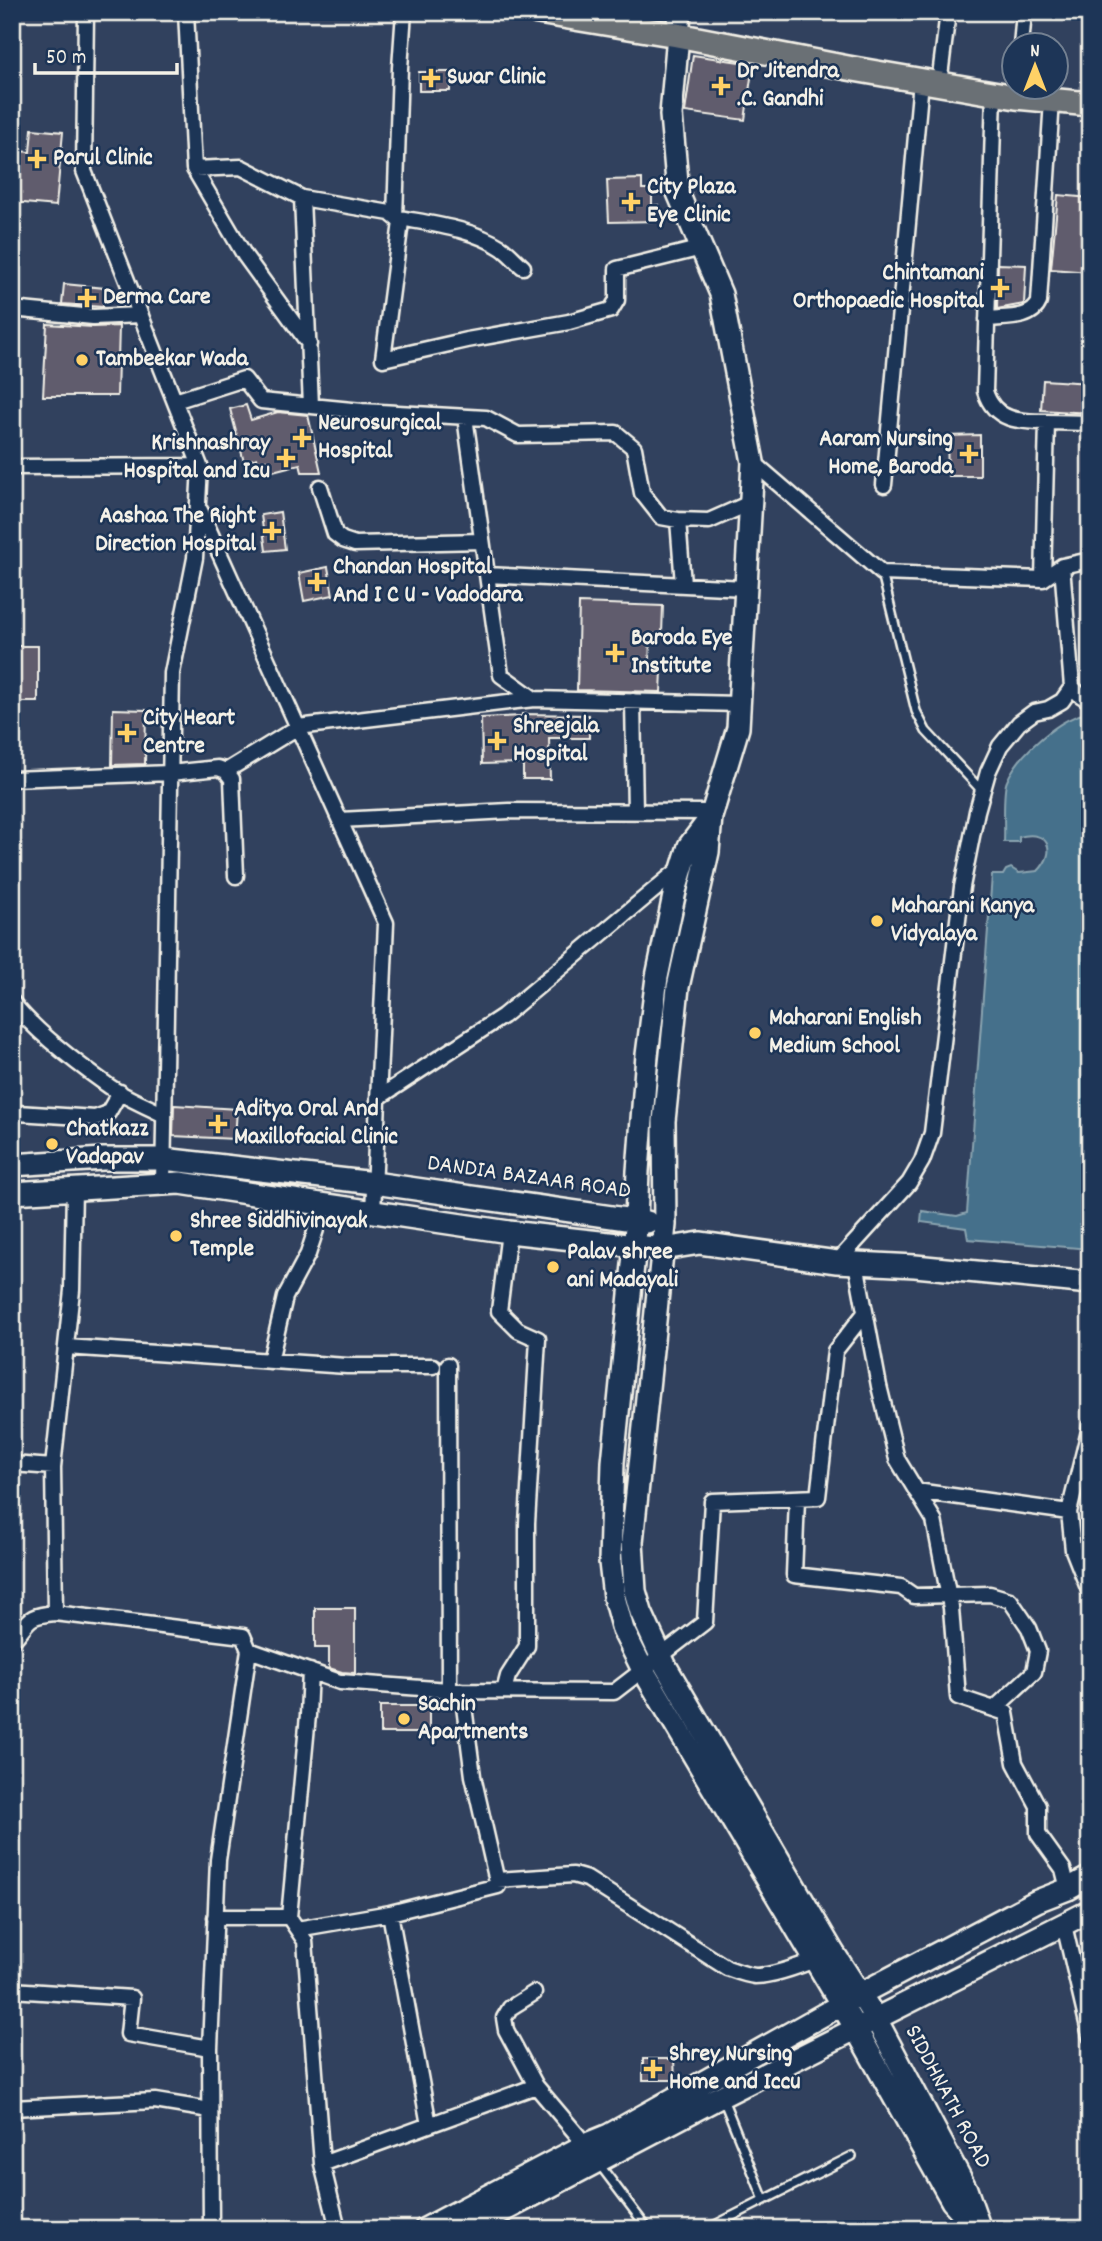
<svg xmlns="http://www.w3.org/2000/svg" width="1102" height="2241" font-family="Dekko,sans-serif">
<rect width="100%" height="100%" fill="#31415e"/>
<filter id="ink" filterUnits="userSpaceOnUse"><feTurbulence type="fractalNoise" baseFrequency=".0143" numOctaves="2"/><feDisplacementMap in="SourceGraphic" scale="14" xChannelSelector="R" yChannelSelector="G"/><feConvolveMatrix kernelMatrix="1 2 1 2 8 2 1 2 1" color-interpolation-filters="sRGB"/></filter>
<g filter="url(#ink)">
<path fill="#45708b" stroke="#8ba4b0" stroke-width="2" d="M1090 713V1249L968 1239 966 1228 921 1222 922 1211 957 1216 967 1213 992 875H1003L1006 870 1011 868 1019 873 1038 871C1058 851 1048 829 1019 837V842H1004C1005 828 1002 791 1007 781 1018 755 1061 715 1090 713Z"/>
<path fill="#605c6d" stroke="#f4f1e8" stroke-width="2" d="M693 55 753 64 745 120 685 112Z
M419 72H450V91H419Z
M32 129 63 132 56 206 13 202 18 151 30 152Z
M642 179V189H652V206L658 205V221L609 222 607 180Z
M1058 195 1090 198V272L1051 269Z
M998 264 1026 265 1024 304 997 309Z
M64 284 105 288 103 307 62 304Z
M47 324 93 327 119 326 117 396H43Z
M1043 380 1090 383V413L1041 410Z
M246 405 251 420 278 412 308 415 321 472H302L300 464 269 472 266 460 258 462 257 458 244 462 230 409Z
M980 435V476H948L947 436Z
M280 512 285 549 266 551 261 515Z
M328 567 333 595 304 601 299 573Z
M579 603 663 606 662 634H650L649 671H662L661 692 577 690Z
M12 646H38V702H12Z
M113 709 146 710 145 764 112 765Z
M522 714 589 715V738H549L550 779H523V763L482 764 481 718 522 716Z
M174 1105 237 1109 235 1139 173 1136Z
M315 1608H355V1673L342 1672 329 1668V1648H315Z
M380 1706H429V1733H380Z
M643 2059H674L675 2080H643Z"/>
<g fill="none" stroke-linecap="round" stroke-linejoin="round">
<g stroke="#f4f1e8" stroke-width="12">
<path id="lane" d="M882 573 916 711 926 731 982 791
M723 2099 764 2200
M599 2164 648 2229
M707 2229 852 2156"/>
</g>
<g stroke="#f4f1e8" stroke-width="19">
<path id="street" d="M86 12 84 171 200 466 195 558 172 673 163 1184
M186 12 194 169 241 167 302 198 390 213 401 222 383 359 467 340 569 322 611 310 617 300V269L702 248
M404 12 400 68 395 217C431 224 471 228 502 248 509 253 516 261 523 267
M1021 46 1024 12
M939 84 948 12
M994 93 985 391C994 421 1020 422 1047 422L1043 579
M194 169 245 256 309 344
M302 198 311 406
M12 309 93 317 141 315
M987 319C1005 317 1032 320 1039 302L1052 100
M175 401 244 379 261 401 362 411 486 418 518 435 616 433 634 448 642 493 661 517 678 520 709 521 750 503
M465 417 501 675 534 699 739 704
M1047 422 1090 423
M753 462 882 573 1043 579 1062 566 1090 560
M12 467 200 466
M884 485 921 81
M320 487 335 534 343 540 355 544 482 541
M200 510 386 923 373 1212
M678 520 683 584
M487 575 745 588
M1072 687 1079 694 1090 701
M633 701 635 811
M226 771 298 727 534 699
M12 779 170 773 218 768 226 771 232 779 236 876
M340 820 509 811 712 812
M12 1002C36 1032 75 1062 106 1084 123 1097 145 1105 164 1115
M378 1098 503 1016 683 866
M18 1113 95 1118 108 1113 120 1092
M837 1262 909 1183 922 1161 932 1133 962 887 977 811 988 772 1000 746 1019 723 1034 712 1048 709 1062 701 1072 687 1062 566
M856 1263 879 1386 897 1459 934 1520 951 1608 958 1697 1006 1713 1015 1763 1038 1806V1834L1063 1869 1068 1889
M66 1347 347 1366H433
M270 1361 285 1297 308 1254 324 1205
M448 1365 449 1690
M1090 1427 1069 1512 1073 1550 1090 1593
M12 1464 53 1467 72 1290 74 1189
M916 1491 1069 1512
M797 1499 794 1575 901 1587 914 1596 990 1594 1010 1600 1029 1628 1038 1651 1034 1672 994 1709
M55 1613 243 1636 249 1650 218 1860 210 2048 211 2229
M12 1641C31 1621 24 1616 55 1613L53 1467
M249 1650 340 1682 462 1691 614 1692 705 1622 712 1501 818 1497 835 1351 865 1313
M310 1671 308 1715 289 1917 305 1941 322 2164 536 2086 590 2150
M504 1691 508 1676 527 1646V1523L538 1339 518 1330 499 1311 509 1232
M497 1880 573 1875 587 1879 727 1968C736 1971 745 1975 755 1976 773 1976 805 1964 822 1957
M390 1913 498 1886 473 1776 462 1691
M215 1917H289
M1064 1925 1090 2036
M297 1929 390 1913 429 2125
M12 1990 132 1998 128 2034 210 2048
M534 1993 510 2008 504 2018 506 2030 536 2086
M12 2108 155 2101 210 2110
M322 2164 338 2229"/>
</g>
<g stroke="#f4f1e8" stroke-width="26">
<path id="secondary" d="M680 12 671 115 678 193 721 294 753 462 738 728 711 817 708 852 678 987 664 1121 665 1225 632 1542 635 1591 641 1612 665 1665 833 1952 876 2019 966 2189 980 2229
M711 817 689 846 675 891 657 977 647 1055 638 1171 635 1245 613 1462 610 1562 614 1597 623 1630 643 1670 856 2029 952 2201 974 2226
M12 1165 103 1159H163L374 1183 647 1222
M12 1193 180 1183 509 1232 663 1249 700 1243 837 1262 915 1266 1090 1283
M425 2229 587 2144 609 2135 862 1993 1037 1901 1068 1889 1090 1877
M469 2229 722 2096 1090 1911"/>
</g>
<g stroke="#f4f1e8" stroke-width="28">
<path id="primary" d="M538 12 677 35 848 68 1016 97 1090 104"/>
</g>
<use href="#lane" stroke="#1d3557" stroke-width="7"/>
<use href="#street" stroke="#1d3557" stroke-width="14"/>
<use href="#secondary" stroke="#1d3557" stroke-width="21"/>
<use href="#primary" stroke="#6b6f75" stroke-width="23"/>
</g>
</g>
<g fill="#ffd166" stroke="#1d3557" stroke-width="2.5">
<path d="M427.5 67.5h7v7h7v7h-7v7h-7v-7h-7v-7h7z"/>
<path d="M717.5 75.5h7v7h7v7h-7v7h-7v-7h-7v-7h7z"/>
<path d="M33.5 148.5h7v7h7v7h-7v7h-7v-7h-7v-7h7z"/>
<path d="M627.5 191.5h7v7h7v7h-7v7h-7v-7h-7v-7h7z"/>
<path d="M996.5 277.5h7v7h7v7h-7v7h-7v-7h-7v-7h7z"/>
<path d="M83.5 287.5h7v7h7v7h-7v7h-7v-7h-7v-7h7z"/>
<circle cx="82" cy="360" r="7"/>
<path d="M298.5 427.5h7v7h7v7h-7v7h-7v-7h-7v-7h7z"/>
<path d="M965.5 443.5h7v7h7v7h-7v7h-7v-7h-7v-7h7z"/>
<path d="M282.5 447.5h7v7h7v7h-7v7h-7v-7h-7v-7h7z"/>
<path d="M268.5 520.5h7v7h7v7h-7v7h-7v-7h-7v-7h7z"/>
<path d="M313.5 571.5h7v7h7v7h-7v7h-7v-7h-7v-7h7z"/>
<path d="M611.5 642.5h7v7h7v7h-7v7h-7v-7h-7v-7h7z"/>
<path d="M123.5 722.5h7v7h7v7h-7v7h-7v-7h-7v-7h7z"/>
<path d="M493.5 730.5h7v7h7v7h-7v7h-7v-7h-7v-7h7z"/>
<circle cx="877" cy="921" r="7"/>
<circle cx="755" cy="1033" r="7"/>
<path d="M214.5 1113.5h7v7h7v7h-7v7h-7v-7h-7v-7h7z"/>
<circle cx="52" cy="1144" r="7"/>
<circle cx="176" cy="1236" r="7"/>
<circle cx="553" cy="1267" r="7"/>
<circle cx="404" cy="1719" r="7"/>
<path d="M649.5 2058.5h7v7h7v7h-7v7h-7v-7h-7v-7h7z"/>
</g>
<g text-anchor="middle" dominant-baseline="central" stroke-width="5" stroke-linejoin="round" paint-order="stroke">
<g font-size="24" font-weight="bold" fill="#f4f1e8" stroke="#1d3557" text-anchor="start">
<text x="737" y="72">Dr Jitendra<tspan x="737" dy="28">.C. Gandhi</tspan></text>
<text x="447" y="78">Swar Clinic</text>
<text x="53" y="159">Parul Clinic</text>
<text x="647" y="188">City Plaza<tspan x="647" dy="28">Eye Clinic</tspan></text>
<text x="984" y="274" text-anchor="end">Chintamani<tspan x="984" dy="28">Orthopaedic Hospital</tspan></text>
<text x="103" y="298">Derma Care</text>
<text x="96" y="360">Tambeekar Wada</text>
<text x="318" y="424">Neurosurgical<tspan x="318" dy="28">Hospital</tspan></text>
<text x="953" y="440" text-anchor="end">Aaram Nursing<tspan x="953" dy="28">Home, Baroda</tspan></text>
<text x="270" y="444" text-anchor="end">Krishnashray<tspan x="270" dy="28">Hospital and Icu</tspan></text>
<text x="256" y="517" text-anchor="end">Aashaa The Right<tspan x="256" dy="28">Direction Hospital</tspan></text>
<text x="333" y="568">Chandan Hospital<tspan x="333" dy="28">And I C U - Vadodara</tspan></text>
<text x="631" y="639">Baroda Eye<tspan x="631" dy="28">Institute</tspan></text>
<text x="143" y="719">City Heart<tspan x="143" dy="28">Centre</tspan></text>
<text x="513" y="727">Shreejala<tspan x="513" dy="28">Hospital</tspan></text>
<text x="891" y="907">Maharani Kanya<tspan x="891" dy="28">Vidyalaya</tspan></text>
<text x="769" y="1019">Maharani English<tspan x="769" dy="28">Medium School</tspan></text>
<text x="234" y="1110">Aditya Oral And<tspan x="234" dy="28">Maxillofacial Clinic</tspan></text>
<text x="66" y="1130">Chatkazz<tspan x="66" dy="28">Vadapav</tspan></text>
<text x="190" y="1222">Shree Siddhivinayak<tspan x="190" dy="28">Temple</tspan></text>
<text x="567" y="1253">Palav shree<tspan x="567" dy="28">ani Madayali</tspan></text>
<text x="418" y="1705">Sachin<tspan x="418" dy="28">Apartments</tspan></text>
<text x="669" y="2055">Shrey Nursing<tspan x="669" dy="28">Home and Iccu</tspan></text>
</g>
<g font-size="24" fill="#f4f1e8" stroke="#1d3557">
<text transform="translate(529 1178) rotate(8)">DANDIA BAZAAR ROAD</text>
<text transform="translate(947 2097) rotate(62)">SIDDHNATH ROAD</text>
</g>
</g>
<rect width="1102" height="2241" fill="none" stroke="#1d3557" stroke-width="42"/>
<rect x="21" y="21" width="1060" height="2199" fill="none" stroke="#f4f1e8" stroke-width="2.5" filter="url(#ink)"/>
<g transform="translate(1035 66)"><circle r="33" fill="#1d3557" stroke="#738091" stroke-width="2"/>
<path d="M0-5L12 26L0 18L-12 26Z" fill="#ffd166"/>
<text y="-10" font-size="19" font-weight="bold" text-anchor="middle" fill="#f4f1e8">N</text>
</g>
<path d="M35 63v10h142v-10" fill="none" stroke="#f4f1e8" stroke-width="3.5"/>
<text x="46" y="63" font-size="21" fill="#f4f1e8" stroke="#1d3557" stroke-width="5" paint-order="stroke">50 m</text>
</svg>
